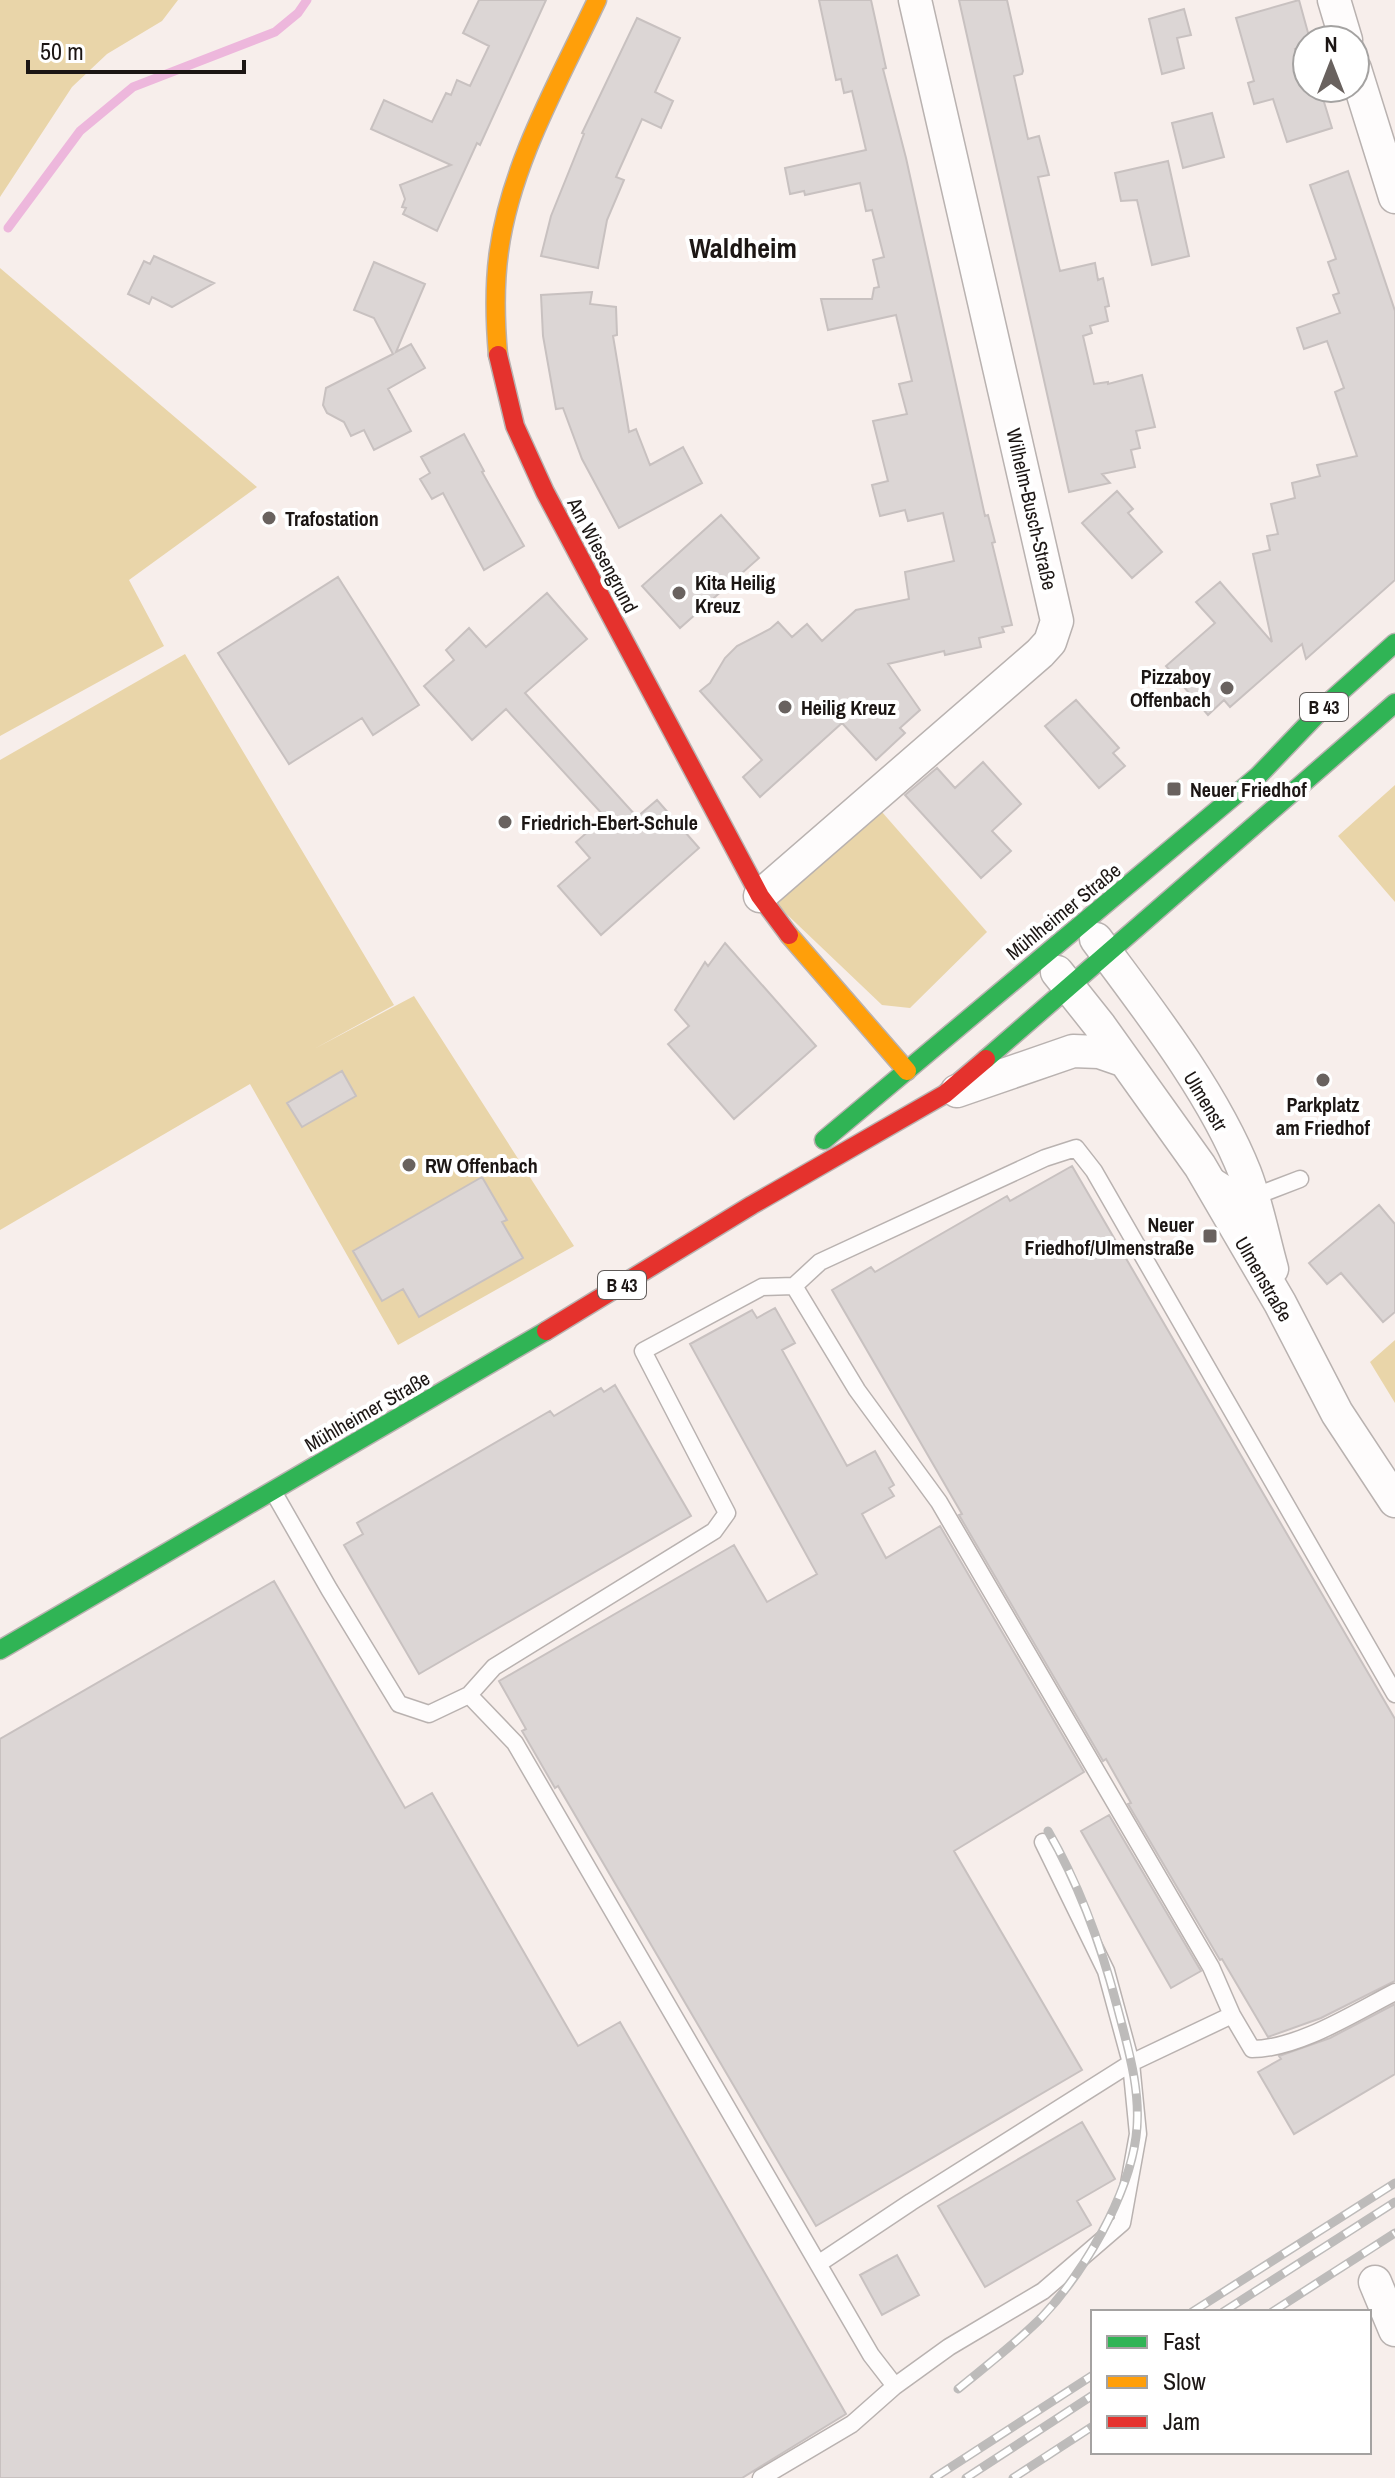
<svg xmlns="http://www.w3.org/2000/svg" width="1395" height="2478" font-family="'Archivo Narrow',sans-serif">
<rect width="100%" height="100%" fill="#f7eeeb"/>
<path fill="#e9d5a9" d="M0 0H178L162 21 107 54 72 87 0 197Z
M0 268 257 487 129 580 164 646 0 736Z
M185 654 394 1005 314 1049 414 996 574 1246 398 1345 250 1084 0 1230V760Z
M1395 785V902L1338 836Z
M882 812 987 932 910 1008 882 1005 776 904Z
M1395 1340V1403L1370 1362Z"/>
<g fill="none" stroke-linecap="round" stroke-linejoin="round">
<path stroke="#edb7dc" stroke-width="9" d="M8 228 80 131 133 87 275 32 298 13 307 0"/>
</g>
<path fill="#dcd6d5" stroke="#c8c1c0" stroke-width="2" d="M479 0H546L480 145 477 143 437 231 403 214 406 208 402 207 405 199 400 185 451 165 371 129 384 100 432 122 446 93 451 95 457 80 470 86 489 46 463 33Z
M819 0H871L886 68 883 69 906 158 985 516 988 515 995 542 992 543 1012 625 1002 627 1004 632 979 638 981 647 945 655 944 651 888 664 920 710 900 728 905 733 876 760 842 723 760 797 743 777 762 760 700 691 710 683 725 658 737 646 770 629 778 622 792 637 807 624 822 641 856 610 909 599 905 572 954 561 943 513 908 521 905 510 880 516 872 485 888 481 873 421 907 414 899 384 912 381 896 315 828 330 821 299H872L874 288 879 287 873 260 884 257 872 210 866 211 860 183 805 195 804 191 790 194 785 168 866 150 852 91 844 93 841 79 836 80Z
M959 0H1007L1023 71 1022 74 1014 76 1028 139 1039 136 1049 175 1038 177 1060 271 1095 263 1098 280 1103 278 1109 306 1105 307 1108 321 1090 326 1092 333 1083 336 1094 384 1108 382V384L1142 375 1155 427 1136 431 1140 448 1131 450 1135 467 1102 474 1110 483 1069 492Z
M1299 0 1310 40H1305L1306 46 1295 49 1307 88 1310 92 1320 89 1332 128 1287 142 1273 99 1254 104 1248 83 1254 81 1236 18Z
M1184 9 1191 35 1177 38 1184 68 1162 74 1149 19Z
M637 18 680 38 655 92 673 101 661 128 642 119 616 177 624 180 607 220 598 268 541 256 551 216 584 134 582 133Z
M1212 113 1224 157 1183 168 1172 123Z
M1168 161 1189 256 1152 265 1137 200 1121 201 1115 173Z
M1348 171 1395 311V580L1306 659 1302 644 1230 707 1224 700 1208 715 1166 666 1215 623 1196 602 1220 582 1272 642 1253 554 1270 550 1267 536 1278 534 1271 504 1295 498 1292 483 1320 476 1317 465 1357 456 1335 392 1344 388 1327 341 1304 349 1297 328 1340 313 1333 295 1339 293 1328 262 1336 259 1310 185Z
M154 256 214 283 172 307 152 297 149 304 128 294 144 261 150 264Z
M374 262 425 284 396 352 411 344 425 368 388 389 411 431 374 450 364 430 351 436 344 422 327 413 323 405 326 388 393 354 374 318 354 310Z
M592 292 590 304 616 307 617 335 613 336 629 432 636 429 650 465 683 447 702 483 619 528 582 459 563 408 556 409 543 336 541 295Z
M464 434 484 471 482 472 524 546 484 570 443 493 432 499 420 479 430 473 421 457Z
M1117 491 1133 509 1128 513 1162 552 1132 578 1082 523Z
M721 515 759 558 680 628 642 586Z
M338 577 419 705 373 735 362 718 289 764 218 653Z
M547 593 587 639 525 693 637 817 657 800 699 848 601 935 558 886 590 858 576 842 605 817 506 709 472 740 424 686 454 660 446 650 469 628 486 647Z
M1076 700 1119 748 1113 753 1125 766 1099 788 1045 726Z
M983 762 1021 804 992 831 1011 851 981 878 905 795 937 768 955 788Z
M725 943 816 1046 734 1119 668 1044 689 1026 675 1010 705 962 708 966Z
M342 1071 356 1096 302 1127 287 1103Z
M1072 1166 1395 1719V1981L1321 2018 1268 2037 1222 1959 1220 1960 1128 1804 1131 1803 1106 1759 1103 1761 959 1515 962 1514 832 1290 871 1267 875 1272 1007 1196 1010 1201Z
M482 1177 507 1220 502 1222 523 1258 419 1317 403 1289 382 1301 353 1251Z
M1379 1205 1395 1224V1312L1383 1322 1341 1273 1327 1284 1309 1263Z
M775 1308 795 1343 782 1350 847 1466 875 1451 894 1485 889 1488 894 1496 862 1514 886 1558 940 1526 1084 1772 954 1851 1082 2070 816 2226 558 1786 555 1788 522 1731 526 1729 499 1681 734 1545 767 1602 817 1574 690 1344 752 1310 757 1318Z
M615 1385 691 1516 419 1674 344 1545 363 1534 357 1523 550 1411 554 1416 601 1388 604 1392Z
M274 1581 405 1808 432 1793 578 2046 620 2022 846 2414 742 2478H0V1739Z
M1109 1815 1201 1971 1171 1988 1081 1831Z
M1395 2004V2074L1294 2134 1258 2072 1281 2059 1279 2056 1330 2038Z
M1082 2122 1115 2179 1077 2201 1091 2225 985 2287 938 2206Z
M897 2255 919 2295 882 2315 860 2275Z"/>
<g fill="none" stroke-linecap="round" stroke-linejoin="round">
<g stroke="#b9b2b0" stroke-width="19">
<path id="lane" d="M1214 1176 1233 1188 1253 1197 1300 1179
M794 1286 857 1390 939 1502 1211 1967 1232 2015 1252 2049C1298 2049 1354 2013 1395 1992
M274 1493 329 1589 399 1704 429 1714 469 1695 515 1743 871 2355 895 2386
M469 1695 494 1667 714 1531 727 1513 643 1351 762 1287 794 1286 820 1262 1045 1158 1076 1148 1094 1171 1395 1694
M818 2264 911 2202 1131 2063 1232 2015
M761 2478 852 2424 895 2386 949 2347 1043 2291 1122 2223 1138 2134 1131 2063 1106 1971 1043 1842"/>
</g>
<g stroke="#b9b2b0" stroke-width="35">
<path id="street" d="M1334 0 1346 40
M1355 69 1395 197
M760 896 1040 653 1050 642 1057 621 915 0
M1096 939C1148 1009 1213 1092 1245 1173 1257 1204 1263 1237 1272 1269
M1057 972 1100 1026 1200 1166 1280 1303 1337 1413 1395 1501
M957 1091 1073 1051 1099 1052 1125 1061
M1375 2282 1395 2330"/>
</g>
<g stroke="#b9b2b0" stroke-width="21">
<path id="fast" d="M986 1059 1395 703
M824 1140 1258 776 1328 703 1395 643
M0 1650 546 1331"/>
</g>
<g stroke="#b9b2b0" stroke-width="21">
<path id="slow" d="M498 355C495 320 494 286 499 251 511 163 560 79 597 0
M789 935 907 1071"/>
</g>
<g stroke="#b9b2b0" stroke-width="21">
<path id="jam" d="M498 355 515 426 545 492 760 896 789 935
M546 1331 752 1205 945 1094 986 1059"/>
</g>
<use href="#lane" stroke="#fefcfc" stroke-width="16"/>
<use href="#street" stroke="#fefcfc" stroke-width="32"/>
<use href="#fast" stroke="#30b455" stroke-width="18"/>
<use href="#slow" stroke="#ff9f0a" stroke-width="18"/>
<use href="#jam" stroke="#e5322d" stroke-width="18"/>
<g stroke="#bdbbba" stroke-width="9">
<path id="rail" d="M1192 2312 1395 2183
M1223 2312 1395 2202
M1272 2312 1395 2233
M958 2389C986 2366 1015 2344 1041 2318 1083 2274 1128 2197 1136 2137 1142 2093 1128 2048 1117 2006 1101 1945 1080 1886 1048 1831
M934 2478 1093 2375
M966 2478 1093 2395
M1013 2478 1093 2426"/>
</g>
<use href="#rail" stroke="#fff" stroke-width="6" stroke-dasharray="18" stroke-linecap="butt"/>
</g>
<g fill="#69625f" stroke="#fff" stroke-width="3">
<circle cx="269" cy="518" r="8"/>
<circle cx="679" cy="593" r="8"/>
<circle cx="1227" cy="688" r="8"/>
<circle cx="785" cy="707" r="8"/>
<rect x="1166" y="781" width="16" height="16" rx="4"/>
<circle cx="505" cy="822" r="8"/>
<circle cx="1323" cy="1080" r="8"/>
<circle cx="409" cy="1165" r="8"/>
<rect x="1202" y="1228" width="16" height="16" rx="4"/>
</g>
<g text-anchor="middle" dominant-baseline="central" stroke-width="8" stroke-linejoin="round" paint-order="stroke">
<g fill="#fff" stroke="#605c5a" stroke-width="2">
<rect x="1300" y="693" width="48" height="28" rx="6"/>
<rect x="598" y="1271" width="48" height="28" rx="6"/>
</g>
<g font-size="18" font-weight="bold" fill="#1c1614">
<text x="1324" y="707">B 43</text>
<text x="622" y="1285">B 43</text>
</g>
<g font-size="20" fill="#1c1614" stroke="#fff">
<text transform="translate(1032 509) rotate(77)">Wilhelm-Busch-Straße</text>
<text transform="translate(603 555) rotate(62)">Am Wiesengrund</text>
<text transform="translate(1063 911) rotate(-39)">Mühlheimer Straße</text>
<text transform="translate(1206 1101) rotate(59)">Ulmenstr</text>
<text transform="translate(1264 1279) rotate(60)">Ulmenstraße</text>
<text transform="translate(367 1411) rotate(-30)">Mühlheimer Straße</text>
</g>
<g font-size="20" font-weight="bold" fill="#1c1614" stroke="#fff" text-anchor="start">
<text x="285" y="518">Trafostation</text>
<text x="695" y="582">Kita Heilig<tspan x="695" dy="23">Kreuz</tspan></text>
<text x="1211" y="676" text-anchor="end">Pizzaboy<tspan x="1211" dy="23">Offenbach</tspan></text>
<text x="801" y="707">Heilig Kreuz</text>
<text x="1190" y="789">Neuer Friedhof</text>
<text x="521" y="822">Friedrich-Ebert-Schule</text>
<text x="1323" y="1104" text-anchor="middle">Parkplatz<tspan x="1323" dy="23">am Friedhof</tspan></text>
<text x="425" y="1165">RW Offenbach</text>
<text x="1194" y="1224" text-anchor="end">Neuer<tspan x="1194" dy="23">Friedhof/Ulmenstraße</tspan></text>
</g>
<g font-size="28" font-weight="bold" fill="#1c1614" stroke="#fff">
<text x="743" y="248">Waldheim</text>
</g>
</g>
<rect x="1091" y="2310" width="280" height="144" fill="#ffffff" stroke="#a4a2a1" stroke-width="2"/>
<rect x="1107" y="2336" width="40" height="12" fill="#30b455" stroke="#a4a2a1" stroke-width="2"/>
<text x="1163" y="2350" font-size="24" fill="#1c1614">Fast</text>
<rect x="1107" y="2376" width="40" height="12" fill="#ff9f0a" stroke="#a4a2a1" stroke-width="2"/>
<text x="1163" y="2390" font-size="24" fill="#1c1614">Slow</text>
<rect x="1107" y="2416" width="40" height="12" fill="#e5322d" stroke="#a4a2a1" stroke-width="2"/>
<text x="1163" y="2430" font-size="24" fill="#1c1614">Jam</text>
<g transform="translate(1331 64)"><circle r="38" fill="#ffffff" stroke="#a4a2a1" stroke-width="2"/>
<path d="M0-6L14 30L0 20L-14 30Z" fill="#69625f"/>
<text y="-12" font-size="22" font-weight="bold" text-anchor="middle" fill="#1c1614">N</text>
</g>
<path d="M28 60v12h216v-12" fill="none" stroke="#1c1614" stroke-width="4"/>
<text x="40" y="60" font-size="24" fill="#1c1614" stroke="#ffffff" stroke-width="6" paint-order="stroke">50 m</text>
</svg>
